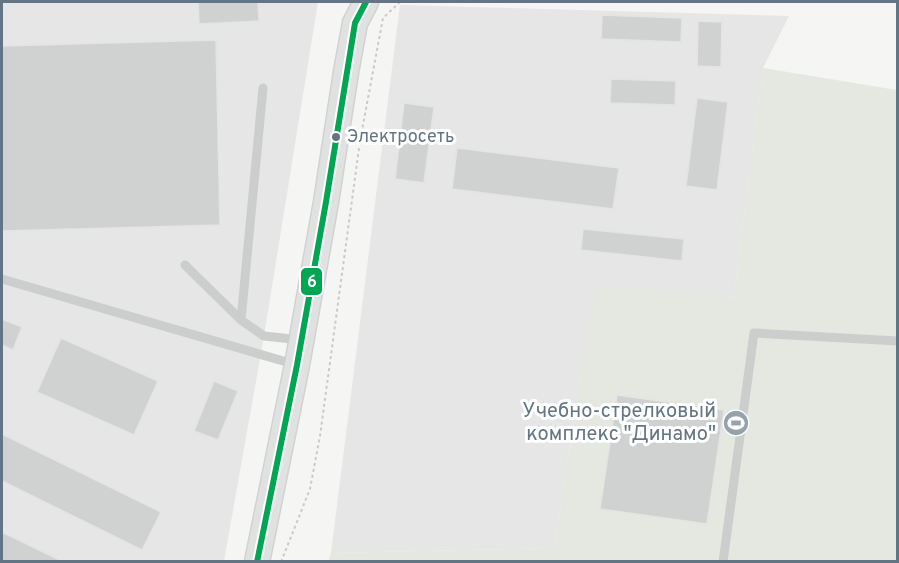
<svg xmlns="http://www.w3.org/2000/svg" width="899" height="563" font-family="Overpass,sans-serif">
<rect width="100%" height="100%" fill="#f5f5f3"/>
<path fill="#e5e6e5" d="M2 2H318L264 336 224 561H2Z
M400 5 789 16 763 68 734 298 595 285 554 548 331 553Z"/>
<path fill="#e4e8e1" d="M763 68 897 90V561L328 562 331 553 554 548 595 284 734 298Z"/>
<path fill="#d0d1d1" stroke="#e4e4e2" stroke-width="1.5" d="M198 2H258L259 21 199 24Z
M602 15 682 18 681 42 601 39Z
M698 21 722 22 721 67 697 66Z
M216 40 220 225 2 231V46Z
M611 79 676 81 675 105 610 103Z
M697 98 728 102 717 190 686 186Z
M404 103 434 107 424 183 395 179Z
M457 148 619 168 613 209 452 189Z
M583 229 684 239 682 261 581 250Z
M2 319 22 327 13 350 2 345Z
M61 338 158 381 134 435 37 392Z
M214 381 238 391 218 440 194 431Z
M617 395 724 410 707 524 600 509Z
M2 434 161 512 142 550 2 481Z
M2 532 64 562H2Z"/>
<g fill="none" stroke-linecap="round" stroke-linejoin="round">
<g stroke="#d1d3d3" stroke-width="27">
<path id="secondary" d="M257 562 297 365 326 202 346 72 355 23 366 2"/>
</g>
<path stroke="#cacacb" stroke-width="2" stroke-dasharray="3 3" stroke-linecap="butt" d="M281 562 310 489 320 436 360 141 383 18 400 2"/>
<path stroke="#cccece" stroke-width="9" d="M263 88 241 320 264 336 301 340
M185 265 241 320
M2 279 297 365
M723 562 754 333 898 341"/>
<use href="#secondary" stroke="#e0e1e1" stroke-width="24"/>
<g stroke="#fff" stroke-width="10">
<path id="bus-1" d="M257 562 297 365 326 202 355 23 366 2"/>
</g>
<use href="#bus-1" stroke="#00a651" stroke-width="6"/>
</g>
<defs>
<g id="stadium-disc" transform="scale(1.35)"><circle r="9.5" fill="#96a2ab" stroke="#fff"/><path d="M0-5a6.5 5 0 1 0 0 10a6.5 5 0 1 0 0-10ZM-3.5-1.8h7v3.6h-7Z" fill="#fff"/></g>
</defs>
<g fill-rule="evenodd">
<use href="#stadium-disc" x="736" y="423"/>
</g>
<circle fill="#637584" stroke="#fff" stroke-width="2" cx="336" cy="137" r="5"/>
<g text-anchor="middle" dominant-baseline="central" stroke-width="6" stroke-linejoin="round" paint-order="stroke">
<g font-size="18" fill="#637584" stroke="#fff" text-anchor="start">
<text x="347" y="137">Электросеть</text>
</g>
<g font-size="20" fill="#637584" stroke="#fff" text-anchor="end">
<text x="716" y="412">Учебно-стрелковый<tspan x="716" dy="23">комплекс "Динамо"</tspan></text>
</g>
</g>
<rect stroke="#fff" stroke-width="2" x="300" y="267" width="23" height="29" rx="6" fill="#00a651"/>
<g font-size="16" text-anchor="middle" font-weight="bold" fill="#fff">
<text x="312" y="287">6</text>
</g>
<rect width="899" height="563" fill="none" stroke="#637584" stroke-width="6"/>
</svg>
